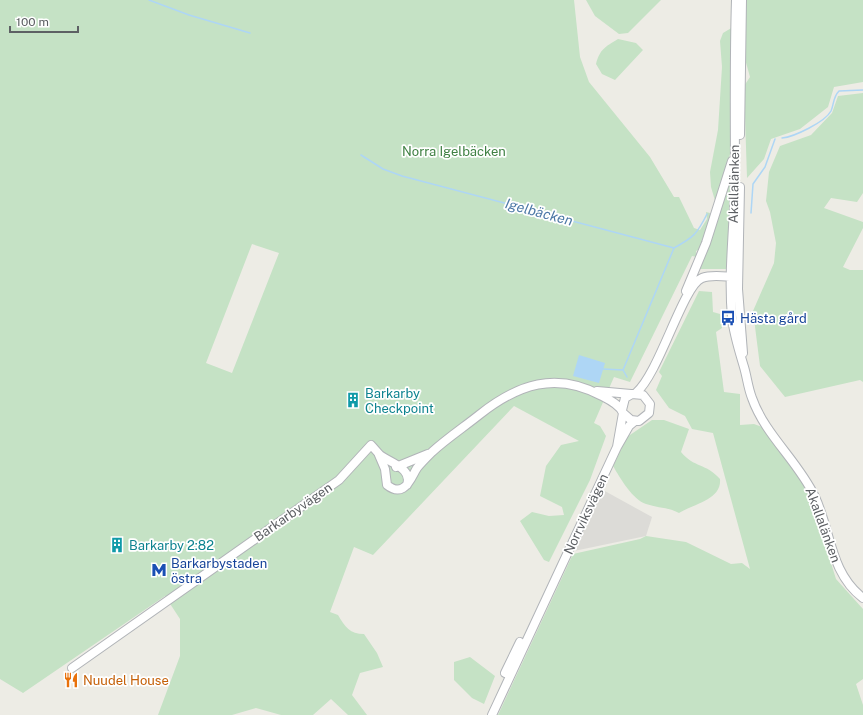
<svg xmlns="http://www.w3.org/2000/svg" width="863" height="715" font-family="'Public Sans',sans-serif">
<rect width="100%" height="100%" fill="#edece5"/>
<path fill="#dcdbd7" d="M603 490 652 517 646 536 574 551Z"/>
<path fill="#c5e2c5" fill-rule="evenodd" d="M0 0H574L580 57 589 82 650 157 674 197H679L694 228 700 230 707 219 706 212 710 213 711 217 700 249 696 251 697 257 692 256 630 382 614 377 594 423 600 426 606 436 590 480 549 562 544 560 520 521 532 512 549 516 564 515 562 507 540 496 546 466 561 445 579 441 514 406 373 555 354 547 330 612 338 615C345 627 350 634 364 634L377 653 383 667 360 673 352 695 367 715H348L331 699 313 715H281L256 708 232 715H158L180 656V619L165 596 23 693 0 679ZM252 244 279 253 232 373 206 363Z
M586 0H661L628 33 619 34 595 16Z
M746 0H863V82L834 87 828 107 800 129 771 139 764 159 747 178 744 86 750 77 745 59Z
M733 27 732 147 716 204 711 187 710 172 718 130 722 67 720 41 723 33Z
M618 39 636 43 643 50 615 80 602 74 596 64C600 49 605 47 618 39Z
M863 93V193L857 202 831 198 824 208 863 222V228L843 267 850 270H863V382L860 380 785 397 760 366 753 311 774 263 776 243 770 212 766 201 769 172 780 146 811 135 832 113 838 96Z
M733 169 727 269H699Z
M699 291 712 292 713 312 720 314 722 328 716 332 724 392 740 394V425L754 424 762 427 778 447 802 482 814 509 836 579 863 609V679L856 684 863 705V715H498L573 554 640 539 646 536 686 542 731 564 742 563 750 569 713 433 692 429 685 416 669 408 656 390 662 376 659 372Z
M652 420H664L689 429 681 452C694 468 706 463 720 479 722 500 693 504 679 513 668 507 657 508 646 504 633 500 620 478 613 466L627 437Z
M470 657 495 676 484 704 472 698 454 680V662Z"/>
<path fill="#aed6f5" d="M579 355 605 363 599 383 573 376Z"/>
<g fill="none" stroke-linecap="round" stroke-linejoin="round">
<path stroke="#aed6f5" stroke-width="1.5" d="M149 0 189 15 250 33
M782 138C794 137 825 122 831 111 834 104 833 97 839 91L863 90
M361 155 383 169 402 176 674 248C694 237 697 234 707 214
M751 213 753 184 765 167 775 139
M603 369 623 370 674 248
M623 370 627 377"/>
<g stroke="#b1b4b8" stroke-width="10">
<path id="secondary" d="M736 0C734 61 735 123 735 184 734 229 728 273 732 318 734 335 739 350 744 367 747 377 748 388 752 398 765 435 798 461 815 497 831 531 830 573 863 598
M740 135 742 0
M740 187 738 289 743 353
M686 291 706 243 732 161
M597 391 631 394
M636 393C660 372 683 285 702 278 712 274 726 277 736 277
M622 410 625 398 632 394 643 395 650 404 649 413 639 421 631 420 623 413
M379 455 385 469 387 485C392 489 398 491 403 488 410 484 413 474 417 468 421 463 427 457 432 452 446 439 464 427 479 415 518 384 556 371 602 396 610 400 620 405 623 413L617 447
M396 467 428 454
M72 668 339 480 371 445C374 448 377 452 380 455 390 463 413 468 407 485
M505 673 520 642
M492 715 617 447 629 426 635 421"/>
</g>
<use href="#secondary" stroke="#fff" stroke-width="8"/>
</g>
<defs>
<g id="bus-bare" transform="scale(1.2)"><path d="M-5-6H5V4H4V6H2V4H-2V6H-4V4H-5ZM-3.5-4V0h7V-4ZM-3.5 1.2v1.5H-2V1.2ZM2 1.2v1.5H3.5V1.2Z" fill="#1a4fb4" stroke="#fff" stroke-width="2.5" paint-order="stroke"/></g>
<g id="building-bare" transform="scale(1.2)"><path d="M-4-6H4V6H1V3H-1V6H-4ZM-2.5-4.3h1.7v1.8h-1.7ZM.8-4.3h1.7v1.8H.8ZM-2.5-1h1.7V.8h-1.7ZM.8-1h1.7V.8H.8Z" fill="#0f9aa8" stroke="#fff" stroke-width="2.5" paint-order="stroke"/></g>
<g id="metro-bare" transform="scale(1.2)"><path d="M-5.5 5V-5H-3L0 0L3-5H5.5V5H3V-.5L0 4L-3-.5V5Z" fill="#1a4fb4" stroke="#fff" stroke-width="2.5" paint-order="stroke"/></g>
<g id="restaurant-bare" transform="scale(1.2)"><path d="M-5-6h1v4h1v-4h1v4h1v-4h1v5L-1.5 .5V6h-2V.5L-5-1ZM5-6V6H3V1.5H1.5Q1.5-4 5-6Z" fill="#e8710a" stroke="#fff" stroke-width="2.5" paint-order="stroke"/></g>
</defs>
<g fill-rule="evenodd">
<use href="#bus-bare" x="728" y="318"/>
<use href="#building-bare" x="353" y="400"/>
<use href="#building-bare" x="117" y="545"/>
<use href="#metro-bare" x="159" y="570"/>
<use href="#restaurant-bare" x="71" y="680"/>
</g>
<g text-anchor="middle" dominant-baseline="central" stroke-width="3.5" stroke-linejoin="round" paint-order="stroke">
<g font-size="13" fill="#3f8043" stroke="#fff">
<text x="454" y="151">Norra Igelbäcken</text>
</g>
<g font-size="13" fill="#5d6064" stroke="#fff">
<text transform="translate(734 184) rotate(-89)">Akallalänken</text>
<text transform="translate(293 512) rotate(-35)">Barkarbyvägen</text>
<text transform="translate(586 514) rotate(-65)">Norrviksvägen</text>
<text transform="translate(823 525) rotate(70)">Akallalänken</text>
</g>
<g font-size="13" fill="#164399" stroke="#fff" text-anchor="start">
<text x="740" y="318">Hästa gård</text>
<text x="171" y="563">Barkarbystaden<tspan x="171" dy="15">östra</tspan></text>
</g>
<g font-size="13" fill="#0d838f" stroke="#fff" text-anchor="start">
<text x="365" y="393">Barkarby<tspan x="365" dy="15">Checkpoint</tspan></text>
<text x="129" y="545">Barkarby 2:82</text>
</g>
<g font-size="13" fill="#c56008" stroke="#fff" text-anchor="start">
<text x="83" y="680">Nuudel House</text>
</g>
<g font-size="14" font-style="italic" fill="#4c78a6" stroke="#fff">
<text transform="translate(539 212) rotate(15)">Igelbäcken</text>
</g>
</g>
<path d="M10 26v6h68v-6" fill="none" stroke="#5d6064" stroke-width="2"/>
<text x="16" y="26" font-size="12" fill="#5d6064" stroke="#ffffff" stroke-width="3" paint-order="stroke">100 m</text>
</svg>
